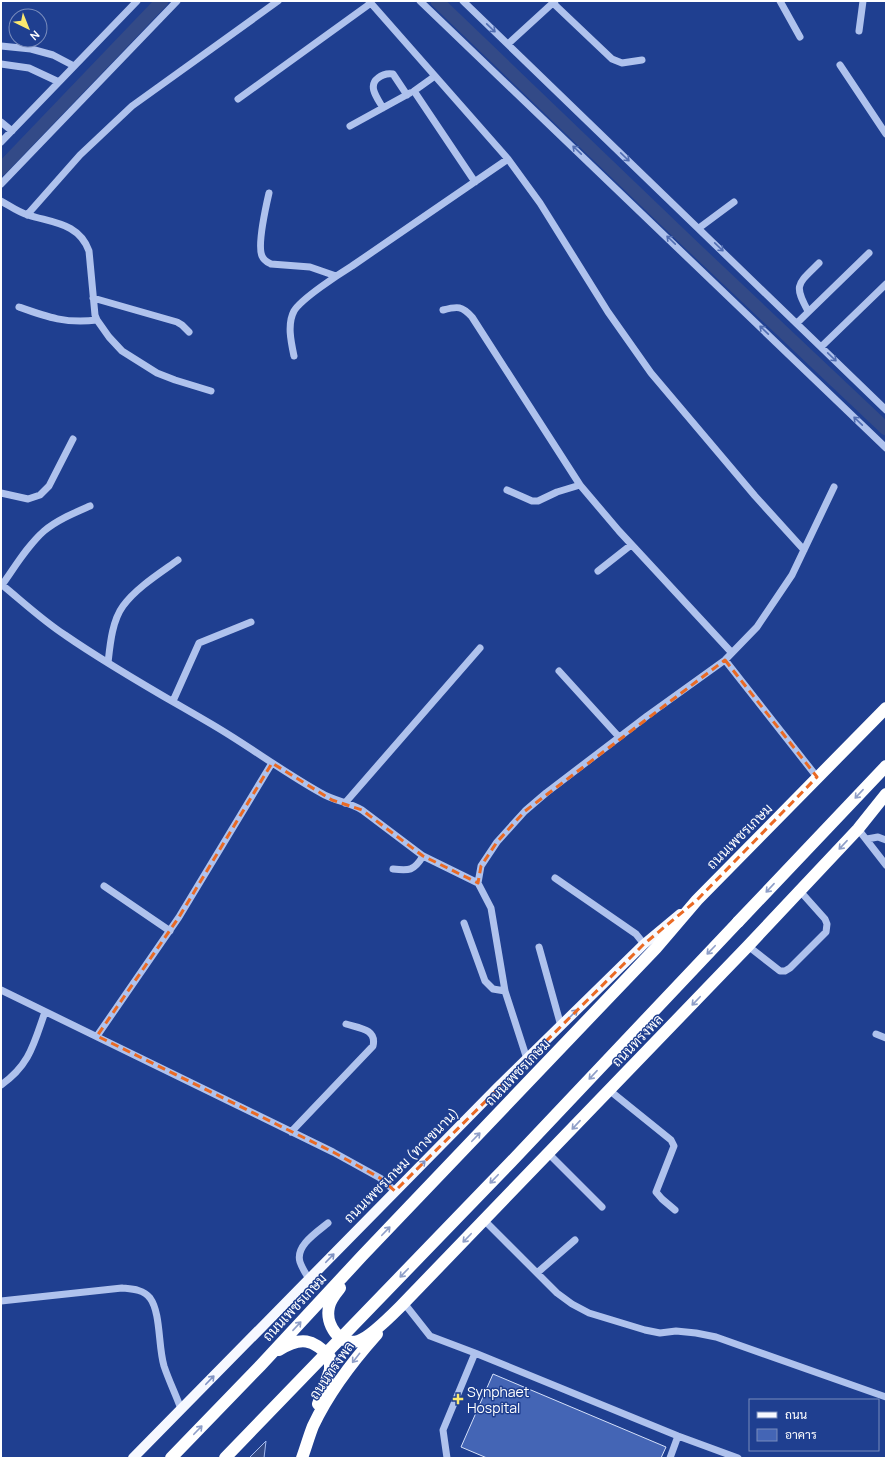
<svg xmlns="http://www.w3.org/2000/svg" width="887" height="1459" font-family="Manrope,Sarabun,sans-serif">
<rect width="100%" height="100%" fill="#1f3f90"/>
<path fill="#334a87" stroke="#a3baee" d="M266 1441 264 1458H249Z"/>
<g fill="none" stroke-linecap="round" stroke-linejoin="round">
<path stroke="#334a87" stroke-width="13" d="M437 1 687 241 886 429
M1 169 162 1"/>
</g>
<path fill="#4465b5" stroke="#d5e0f9" d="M493 1374 666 1447 661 1458H487L461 1447Z"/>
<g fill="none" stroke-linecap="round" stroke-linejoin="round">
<path stroke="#afc2ed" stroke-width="7" d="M369 1 508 159 540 203 608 312 651 373 755 496 804 550
M420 1 886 448
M463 1 886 410
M780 1 800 37
M553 3 612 59 622 63 642 60
M859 31 863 1
M508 44 555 1
M1 46 31 49 53 55 74 66
M1 64 29 68 59 82
M840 65 886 134
M435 76 414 91 475 182
M238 99 371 3
M383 108C378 99 367 86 378 78 383 74 387 73 393 74L407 95
M1 122 12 131
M350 126 410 93
M1 142 137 1
M1 184 177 1
M269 193C266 206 257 245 262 256 264 261 267 262 271 264L310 267 336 276
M1 201C10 206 18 212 28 215 53 223 79 223 89 251L95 315 97 320 109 337 122 351 157 373 175 380 211 391
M27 215 80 155 132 106 278 1
M699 228 734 202
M93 298 177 322 182 325 189 332
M19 307C47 317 66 324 97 320
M443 310C458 306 462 306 472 317L580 485
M808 311C793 284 798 284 819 263
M797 323 869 253
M821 347 886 284
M294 356C291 342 287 324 294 311 301 299 339 274 352 266 404 230 456 195 508 159
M507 490 532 501H538L557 492 580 485 619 531 732 653
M1 493 28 499 40 495 49 486 73 439
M598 571 631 545
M1 584C22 601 42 620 65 635 114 669 167 698 218 728 253 749 285 773 321 793 334 801 349 802 362 810L423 856 478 883 491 908 505 991 527 1059
M2 585C15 567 27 546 44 531 57 520 74 513 90 506
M725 660 817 777
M108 663C110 645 112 621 123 606 136 588 160 573 178 560
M559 671 619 737
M173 701 199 643 251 622
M345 803 480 648
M858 829 886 865
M867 839 878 837 886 840
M393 869C409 871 414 871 423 856
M555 878 636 934 644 944
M478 883 481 866 497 842 525 811 546 793 647 716 725 660 757 627 792 575 834 487
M104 886 170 931
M464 923 485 981 493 989 505 991
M748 946 780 971H785L790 968 826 932 827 924 825 919 800 891
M539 947 561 1026
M1 990 333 1152 380 1178 395 1191
M876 1034 886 1038
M97 1036 179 917 272 763
M1 1085C30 1065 34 1043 45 1012
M609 1090 671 1140 674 1146 656 1192 662 1199 675 1210
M291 1132 373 1046C377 1029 359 1028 346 1024
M549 1154 602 1207
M484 1220 557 1293 572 1304 589 1313 645 1330 660 1333 676 1331 696 1333 716 1337 886 1397
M537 1273 575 1240
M309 1279C306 1274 302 1268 300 1262 295 1246 317 1232 328 1223
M1 1301 122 1288C131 1289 143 1289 150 1298 161 1313 158 1346 164 1366 169 1381 176 1395 181 1409
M404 1303 430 1336 475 1353 678 1436 738 1458
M447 1458 443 1430 475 1353
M670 1458 678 1436"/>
<path stroke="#f6f8ff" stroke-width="10" d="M133 1458 497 1088 644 944 680 914"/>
<path stroke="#fff" stroke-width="12" d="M738 922 886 766
M340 1288C336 1293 330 1300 329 1307 325 1324 339 1346 358 1341 369 1338 391 1316 400 1307L748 946 858 829 886 794
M279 1350C301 1336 313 1339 330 1357V1370L318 1404
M171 1458 261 1365 362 1256 656 948 697 900 886 708
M302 1458C306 1447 309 1436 313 1426 329 1392 352 1362 377 1334"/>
<path stroke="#fff" stroke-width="12" d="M225 1458 511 1162 738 922"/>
</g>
<defs><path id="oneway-shaft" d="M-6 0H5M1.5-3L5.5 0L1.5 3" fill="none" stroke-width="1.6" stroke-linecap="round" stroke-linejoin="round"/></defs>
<g stroke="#516db1">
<use href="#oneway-shaft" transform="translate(491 28) rotate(44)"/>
<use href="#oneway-shaft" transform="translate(577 150) rotate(-136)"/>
<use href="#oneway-shaft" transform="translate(625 157) rotate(44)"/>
<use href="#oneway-shaft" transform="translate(671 240) rotate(-136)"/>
<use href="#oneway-shaft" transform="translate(719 247) rotate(44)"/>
<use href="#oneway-shaft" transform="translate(764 330) rotate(-136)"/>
<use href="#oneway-shaft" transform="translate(832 357) rotate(44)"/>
<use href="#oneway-shaft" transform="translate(858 421) rotate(-136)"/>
</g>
<g stroke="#8f9fc8">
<use href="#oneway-shaft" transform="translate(859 794) rotate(133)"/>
<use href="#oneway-shaft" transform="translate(843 845) rotate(133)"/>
<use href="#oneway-shaft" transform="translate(770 888) rotate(133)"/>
<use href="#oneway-shaft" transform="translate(711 950) rotate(134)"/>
<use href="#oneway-shaft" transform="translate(696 1001) rotate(134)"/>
<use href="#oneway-shaft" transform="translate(593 1075) rotate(133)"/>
<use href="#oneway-shaft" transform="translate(576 1125) rotate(133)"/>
<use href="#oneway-shaft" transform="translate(476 1137) rotate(-46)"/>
<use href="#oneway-shaft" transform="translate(494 1179) rotate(134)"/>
<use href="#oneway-shaft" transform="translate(386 1231) rotate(-46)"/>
<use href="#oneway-shaft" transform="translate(467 1238) rotate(134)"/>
<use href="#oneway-shaft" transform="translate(404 1273) rotate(134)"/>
<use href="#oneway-shaft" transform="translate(297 1326) rotate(-47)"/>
<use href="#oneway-shaft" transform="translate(356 1358) rotate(128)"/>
<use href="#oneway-shaft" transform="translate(198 1430) rotate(-46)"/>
</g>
<g stroke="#8092c2">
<use href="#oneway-shaft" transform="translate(573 1014) rotate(-45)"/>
<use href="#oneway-shaft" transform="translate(421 1165) rotate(-45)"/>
<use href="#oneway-shaft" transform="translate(330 1258) rotate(-46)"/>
<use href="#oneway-shaft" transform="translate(210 1380) rotate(-46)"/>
</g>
<path fill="none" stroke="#ea6a24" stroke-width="3" stroke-dasharray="8 5" stroke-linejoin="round" d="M725 660 817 777 697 900 644 944 395 1191 380 1178 333 1152 97 1036 179 917 272 763 332 800 362 810 423 856 478 883 481 866 497 842 525 811Z"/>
<path fill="#fbe86f" stroke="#1f3f90" stroke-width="1.5" d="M456 1393h4v4h4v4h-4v4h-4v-4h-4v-4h4z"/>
<g text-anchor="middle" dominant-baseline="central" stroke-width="3" stroke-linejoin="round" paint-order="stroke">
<g font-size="14" fill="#fff" stroke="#1f3f90">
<text transform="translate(739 836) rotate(-45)">ถนนเพชรเกษม</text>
<text transform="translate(637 1040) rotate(-46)">ถนนทรงพล</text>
<text transform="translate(517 1072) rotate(-46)">ถนนเพชรเกษม</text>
<text transform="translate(401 1165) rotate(-45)">ถนนเพชรเกษม (ทางขนาน)</text>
<text transform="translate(294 1307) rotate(-47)">ถนนเพชรเกษม</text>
<text transform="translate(331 1370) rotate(-55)">ถนนทรงพล</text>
</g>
<g font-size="14" fill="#fff" stroke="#1f3f90" text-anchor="start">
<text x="467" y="1391">Synphaet<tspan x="467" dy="16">Hospital</tspan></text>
</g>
</g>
<rect width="887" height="1459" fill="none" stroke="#ffffff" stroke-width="4"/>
<rect x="749" y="1399" width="130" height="52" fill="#1f3f90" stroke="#798cbc"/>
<rect x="757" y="1412" width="20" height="6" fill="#f6f8ff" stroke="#798cbc"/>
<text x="785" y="1419" font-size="12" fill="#ffffff">ถนน</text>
<rect x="757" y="1429" width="20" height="12" fill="#4465b5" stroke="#798cbc"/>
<text x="785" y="1439" font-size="12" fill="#ffffff">อาคาร</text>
<g transform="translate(28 28) rotate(137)"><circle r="19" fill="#1f3f90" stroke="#798cbc"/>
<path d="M0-3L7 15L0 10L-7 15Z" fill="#fbe86f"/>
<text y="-6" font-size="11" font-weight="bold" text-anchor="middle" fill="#ffffff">N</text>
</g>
</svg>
